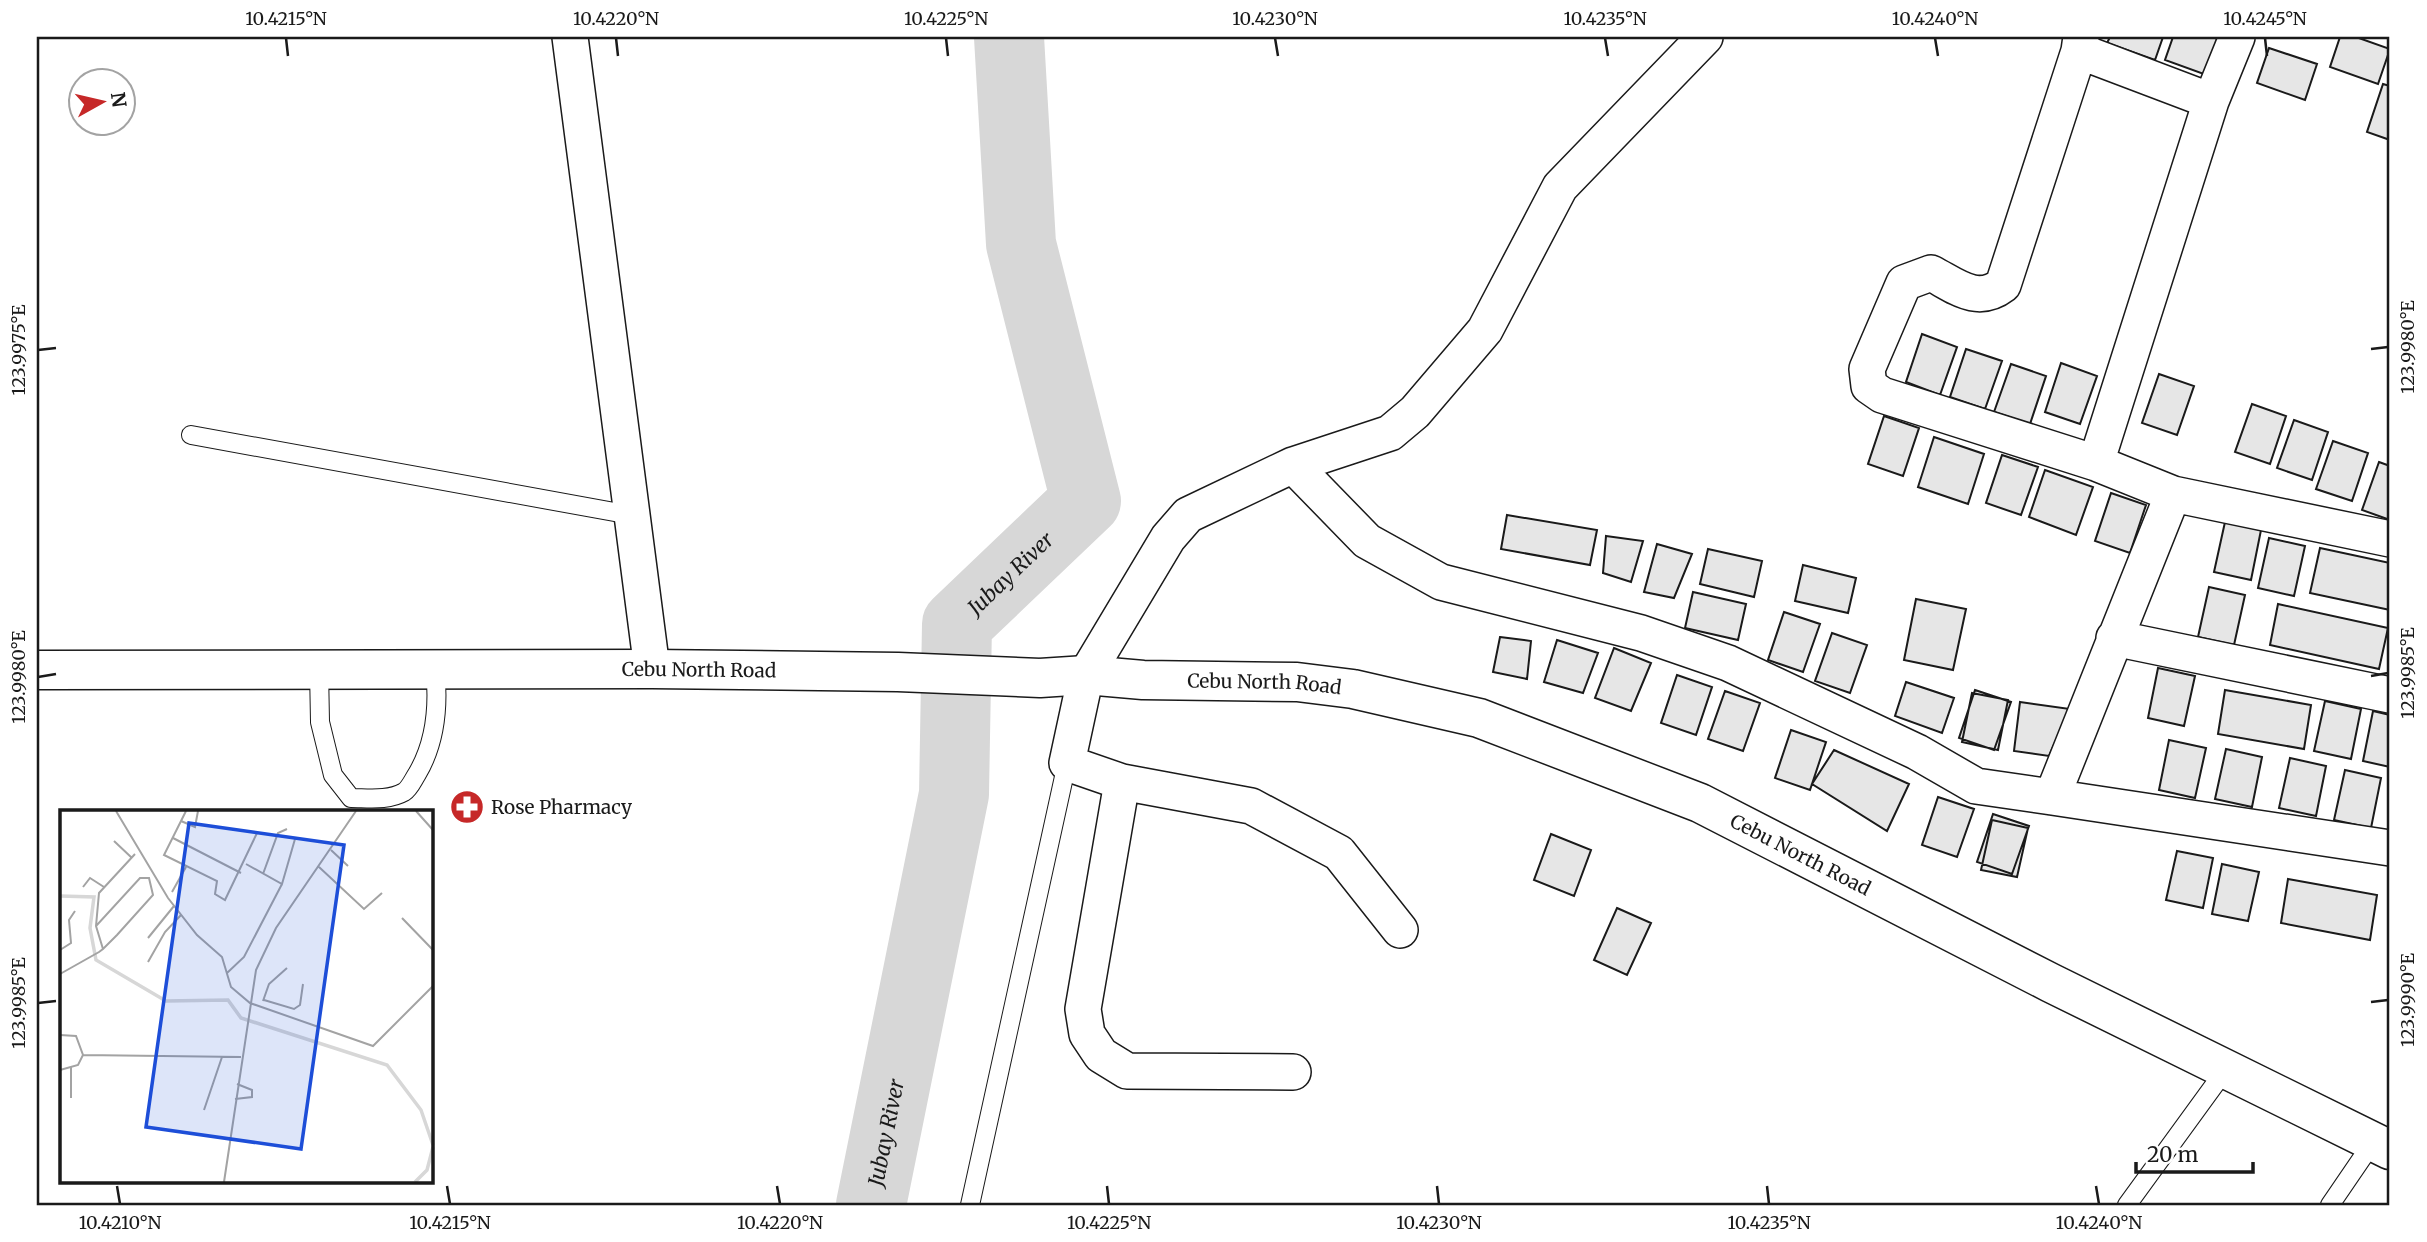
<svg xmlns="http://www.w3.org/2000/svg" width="2427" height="1242" font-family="Merriweather,serif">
<rect width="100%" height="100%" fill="#fff"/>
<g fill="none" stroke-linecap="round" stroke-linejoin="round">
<path stroke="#d7d7d7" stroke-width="70" id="s1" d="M871 1205 954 794 957 624 1086 501 1021 244 1009 37"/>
</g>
<path fill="#e6e6e6" stroke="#1a1a1a" stroke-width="2" d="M2110 37H2163L2155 60 2107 43Z
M2173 37H2212L2224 41 2212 77 2165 60Z
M2340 37H2356L2390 49 2378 84 2330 67Z
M2269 48 2317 64 2305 100 2257 83Z
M2383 84 2390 86V140L2367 132Z
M1922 334 1957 347 1940 395 1906 382Z
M1966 349 2002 361 1985 409 1950 397Z
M2061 363 2097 376 2080 424 2045 412Z
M2011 364 2046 376 2030 424 1994 412Z
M2159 374 2194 386 2177 435 2142 423Z
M2252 404 2286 416 2270 464 2235 452Z
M1884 416 1919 428 1903 476 1868 464Z
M2294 420 2328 432 2312 480 2277 468Z
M1934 437 1984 454 1968 504 1918 487Z
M2333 441 2368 453 2352 501 2316 489Z
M2002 455 2038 467 2021 515 1986 503Z
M2379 462 2390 466V520L2362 510Z
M2045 470 2093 487 2076 535 2029 517Z
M2111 493 2146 505 2130 553 2095 541Z
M1507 515 1597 530 1590 565 1501 549Z
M2225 522 2261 530 2251 580 2214 572Z
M1606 536 1643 541 1631 582 1603 573Z
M2269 538 2305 546 2294 596 2258 588Z
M1657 544 1692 554 1674 598 1644 592Z
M2320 548 2390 563V610L2310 593Z
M1708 549 1762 561 1754 597 1700 584Z
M1803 565 1856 578 1848 613 1795 601Z
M2209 587 2245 595 2234 645 2198 637Z
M1693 592 1746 604 1738 640 1685 628Z
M1916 599 1966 609 1953 670 1904 660Z
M2278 604 2388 628 2379 669 2270 645Z
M1784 612 1820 624 1803 672 1768 660Z
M1832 633 1867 645 1850 693 1815 681Z
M1500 637 1531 641 1527 679 1493 672Z
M1557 640 1598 653 1583 693 1544 682Z
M1614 648 1651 663 1631 711 1595 698Z
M2158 668 2195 676 2184 726 2148 718Z
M1677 675 1712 687 1696 735 1661 723Z
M1906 682 1954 698 1942 733 1895 716Z
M1975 690 2011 702 1994 750 1959 738Z
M2225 690 2311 705 2304 749 2218 734Z
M1725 691 1760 703 1743 751 1708 739Z
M1972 693 2008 700 1998 750 1962 742Z
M2325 701 2361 709 2351 759 2314 751Z
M2020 702 2070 709 2049 756 2014 751Z
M2373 711 2390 715V767L2363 761Z
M1791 730 1826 742 1810 790 1775 778Z
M2169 740 2206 748 2195 798 2159 790Z
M2226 749 2262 757 2252 807 2215 799Z
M1834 750 1909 784 1887 831 1812 784Z
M2290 758 2326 766 2316 816 2279 808Z
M2345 770 2381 778 2371 828 2334 820Z
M1938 797 1974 809 1957 857 1922 845Z
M1993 814 2029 826 2012 874 1977 862Z
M1992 820 2028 828 2017 877 1981 870Z
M1551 834 1591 850 1574 896 1534 880Z
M2177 851 2213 858 2203 908 2166 900Z
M2222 864 2259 872 2248 921 2212 914Z
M2288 879 2377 895 2370 940 2281 923Z
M1617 908 1651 923 1627 975 1594 960Z"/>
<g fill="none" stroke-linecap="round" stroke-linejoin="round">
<g stroke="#1a1a1a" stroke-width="20">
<path id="service" d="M191 435 631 515
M319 669 320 722 333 775 351 798C368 798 388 801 404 792 410 788 413 780 417 774 436 742 439 706 435 669
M970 1205 1067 763
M2127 1205 2226 1069
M2330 1205 2373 1142"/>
</g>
<g stroke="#1a1a1a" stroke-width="38">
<path id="minor" d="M570 37 652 669
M2081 37 2079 51 2003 285C1977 305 1956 286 1931 273L1904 283 1867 369 1869 386 1882 395 2096 463 2173 494 2390 539
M2079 51 2211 101
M2096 463 2211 101 2237 37
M1293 465 1367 541 1441 582 1641 633 1728 663 1917 752 1976 786 2052 797
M2173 494 2052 797 2390 848
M2114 638 2390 695
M1122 782 1083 1009 1087 1034 1101 1055 1127 1071 1293 1072
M1400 930 1339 853 1251 806 1122 782 1067 763 1086 675 1168 538 1188 515 1293 465 1390 433 1415 412 1485 330 1560 187 1705 37"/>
</g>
<g stroke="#1a1a1a" stroke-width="41">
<g id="trunk">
<path id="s2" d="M37 670 652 669 898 672 1040 678 1086 675 1143 680 1297 682 1353 689 1479 718 1700 803 2051 983 2390 1150"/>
</g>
</g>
<use href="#service" stroke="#fff" stroke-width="18"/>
<use href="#minor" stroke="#fff" stroke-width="35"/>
<use href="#trunk" stroke="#fff" stroke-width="38"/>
</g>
<path fill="none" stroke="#1a1a1a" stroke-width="2.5" d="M286 38 288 56M616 38 618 56M946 38 948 56M1275 38 1278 56M1605 38 1608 56M1935 38 1938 56M2265 38 2267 56M2371 349 2388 347M38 350 56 348M2371 676 2388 673M38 677 56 674M2371 1002 2388 1000M38 1003 56 1001M117 1186 120 1204M447 1186 450 1204M777 1186 780 1204M1107 1186 1109 1204M1437 1186 1439 1204M1767 1186 1769 1204M2096 1186 2099 1204"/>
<defs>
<g id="pharmacy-disc" transform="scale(1.75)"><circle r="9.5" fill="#c62828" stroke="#fff"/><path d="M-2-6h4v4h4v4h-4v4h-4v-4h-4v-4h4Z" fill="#fff"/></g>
</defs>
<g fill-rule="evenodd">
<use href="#pharmacy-disc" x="467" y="807"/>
</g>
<g text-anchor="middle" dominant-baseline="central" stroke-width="5" stroke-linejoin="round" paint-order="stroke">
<g font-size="19" fill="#1a1a1a" stroke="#fff">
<text stroke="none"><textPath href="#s2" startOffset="662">Cebu North Road</textPath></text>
<text stroke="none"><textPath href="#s2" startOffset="1228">Cebu North Road</textPath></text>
<text stroke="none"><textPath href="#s2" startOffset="1796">Cebu North Road</textPath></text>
</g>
<g font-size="19" fill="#1a1a1a" stroke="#fff" text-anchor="start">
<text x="491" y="807">Rose Pharmacy</text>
</g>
<g font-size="21" font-style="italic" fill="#1a1a1a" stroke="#fff">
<text stroke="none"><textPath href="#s1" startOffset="663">Jubay River</textPath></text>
<text stroke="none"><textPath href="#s1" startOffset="74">Jubay River</textPath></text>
</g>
</g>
<g transform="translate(60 810)">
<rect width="373" height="373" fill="#fff"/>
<path fill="none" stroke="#d7d7d7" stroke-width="3.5" d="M0 86 34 87 30 118 36 150 106 191 168 190 181 208 327 255 361 300 373 335M355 372 367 360 373 337"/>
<path fill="none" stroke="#a3a3a3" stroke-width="2" d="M56 1 108 88 137 125 162 147 171 177 190 193 313 236 373 176M126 1 104 45 157 71 155 84 165 90 197 23M356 1 373 20M121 11 135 17 138 1M113 28 181 63M54 31 72 48M271 40 288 56M186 54 222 74 235 29M259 57 304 99 322 83M203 64 218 23 227 19M23 77 30 68 44 77M112 82 126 57M342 108 373 140M36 116 39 83 75 44M88 128 114 96M0 140 11 133 9 110 15 101M88 152 105 122 121 105M167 163 184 147 222 74M0 164 39 142 43 139 57 125 93 85 89 68H80L36 116 43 139M204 190 234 199 240 195 243 174M203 191 209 174 227 158M0 225 16 226 23 245 18 255 0 260M23 245 181 247M11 257V288M175 289 192 287V280L177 274M144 300 162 247M164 372 196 160 216 118 296 1"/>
<path fill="#1d4ed8" fill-opacity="0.15" stroke="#1d4ed8" stroke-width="3.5" d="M129 13 284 35 241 339 86 317Z"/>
<rect width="373" height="373" fill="none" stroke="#1a1a1a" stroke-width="3.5"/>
</g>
<rect width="2427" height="1242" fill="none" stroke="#ffffff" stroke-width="77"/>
<g transform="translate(102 102) rotate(82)"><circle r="33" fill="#ffffff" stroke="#a3a3a3" stroke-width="2"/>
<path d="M0-5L12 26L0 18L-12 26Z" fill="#c62828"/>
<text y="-10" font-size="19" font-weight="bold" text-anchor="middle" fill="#1a1a1a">N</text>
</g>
<path d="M2136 1162v10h117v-10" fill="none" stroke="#1a1a1a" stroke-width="3.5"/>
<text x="2147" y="1162" font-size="21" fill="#1a1a1a" stroke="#ffffff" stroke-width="5" paint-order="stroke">20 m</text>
<rect x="38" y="38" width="2350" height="1166" fill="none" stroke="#1a1a1a" stroke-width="2.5"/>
<g font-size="18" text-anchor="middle" fill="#1a1a1a">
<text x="286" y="25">10.4215°N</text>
<text x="616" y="25">10.4220°N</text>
<text x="946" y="25">10.4225°N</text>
<text x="1275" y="25">10.4230°N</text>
<text x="1605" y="25">10.4235°N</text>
<text x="1935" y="25">10.4240°N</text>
<text x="2265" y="25">10.4245°N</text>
<text transform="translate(2408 347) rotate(-90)" y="6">123.9980°E</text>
<text transform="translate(19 350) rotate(-90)" y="6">123.9975°E</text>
<text transform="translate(2408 673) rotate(-90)" y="6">123.9985°E</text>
<text transform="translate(19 677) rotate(-90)" y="6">123.9980°E</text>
<text transform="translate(2408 1000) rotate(-90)" y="6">123.9990°E</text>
<text transform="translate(19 1003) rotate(-90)" y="6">123.9985°E</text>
<text x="120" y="1229">10.4210°N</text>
<text x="450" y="1229">10.4215°N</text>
<text x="780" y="1229">10.4220°N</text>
<text x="1109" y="1229">10.4225°N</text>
<text x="1439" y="1229">10.4230°N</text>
<text x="1769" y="1229">10.4235°N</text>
<text x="2099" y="1229">10.4240°N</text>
</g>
</svg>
